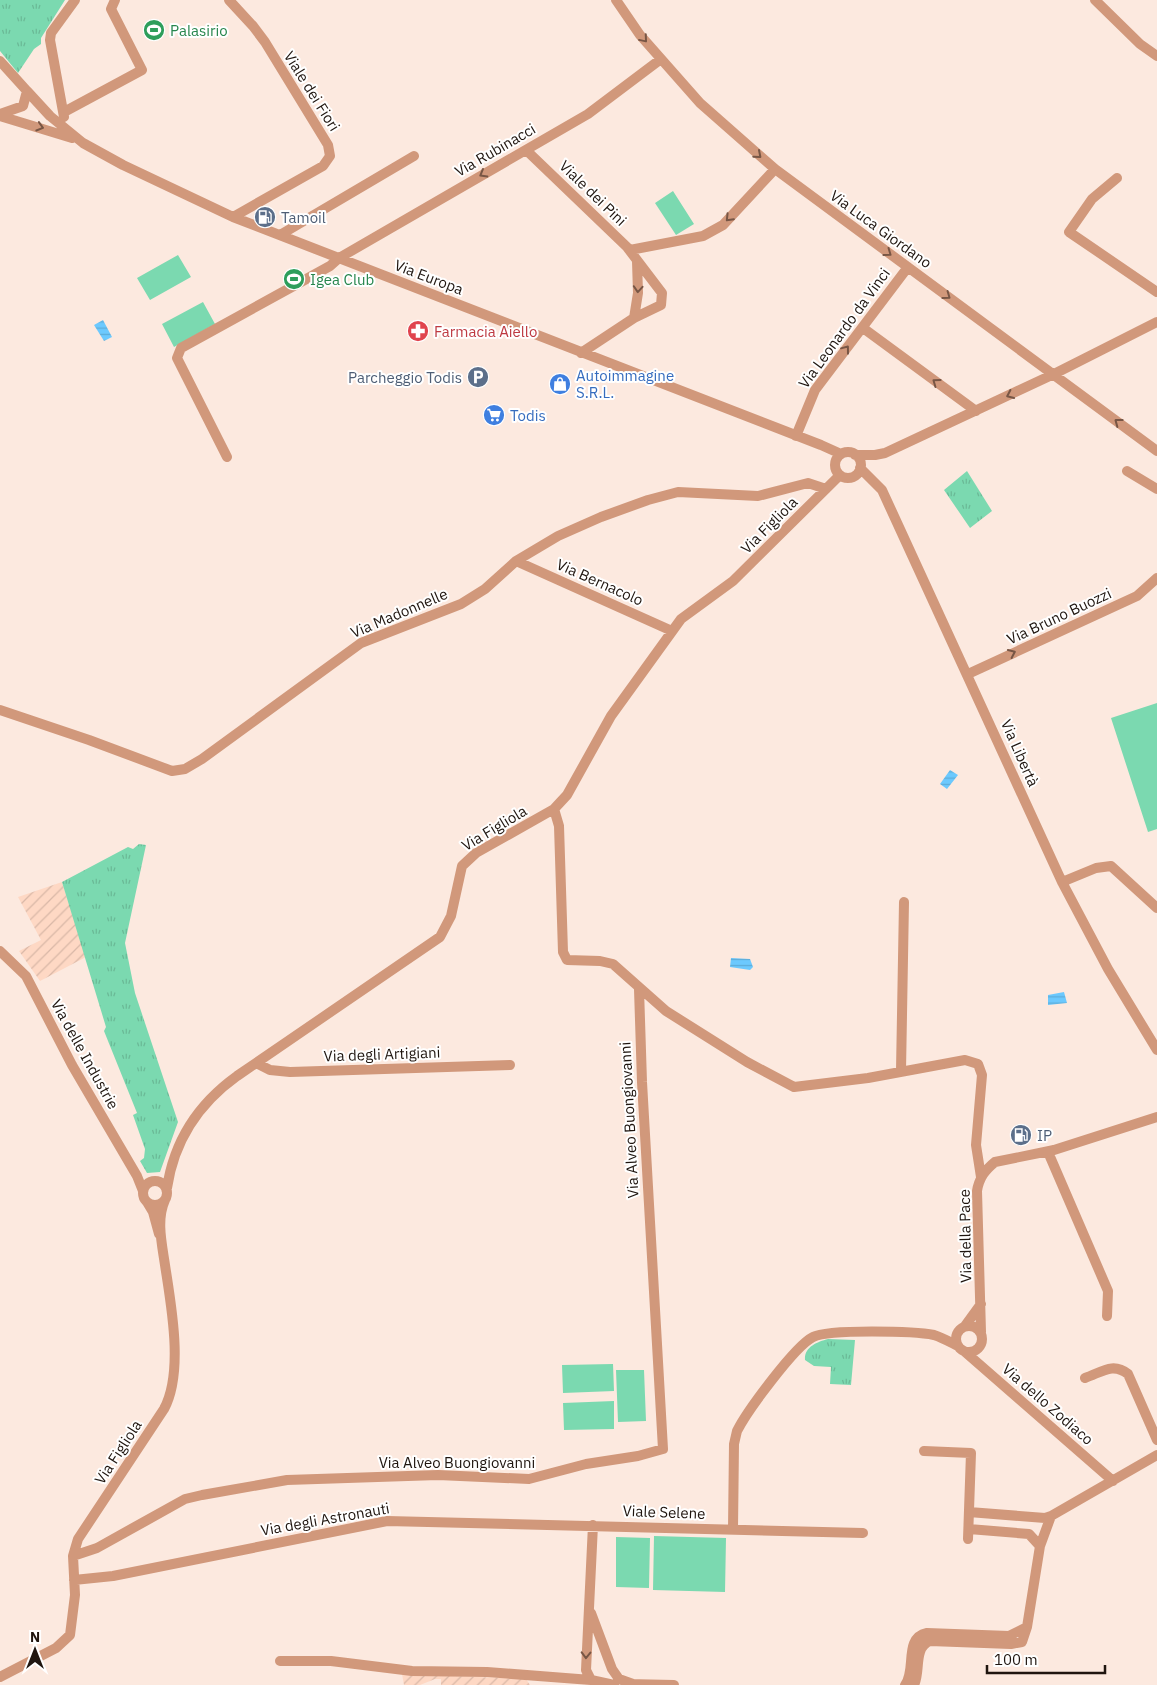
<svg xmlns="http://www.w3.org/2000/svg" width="1157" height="1685" font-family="'IBM Plex Sans',sans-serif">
<defs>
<pattern id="industrial-furrows" width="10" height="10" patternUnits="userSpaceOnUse" patternTransform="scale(1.25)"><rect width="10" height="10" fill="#fed8c4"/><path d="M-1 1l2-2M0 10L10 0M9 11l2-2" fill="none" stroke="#d9b8a7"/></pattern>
<pattern id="grass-tufts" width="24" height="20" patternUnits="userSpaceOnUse" patternTransform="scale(1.25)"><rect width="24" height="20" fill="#7bd9b0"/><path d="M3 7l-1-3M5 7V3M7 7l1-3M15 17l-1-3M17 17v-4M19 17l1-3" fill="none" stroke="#6ab996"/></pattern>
<pattern id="water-rules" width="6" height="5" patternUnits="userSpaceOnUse" patternTransform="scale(1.25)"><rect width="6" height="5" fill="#6cc9fe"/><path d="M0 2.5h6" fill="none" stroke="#5dacd8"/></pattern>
</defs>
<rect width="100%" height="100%" fill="#fce9df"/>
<path fill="url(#industrial-furrows)" d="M62 882 86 957 40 981 19 951 41 940 18 897Z
M402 1674 526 1679 530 1685H441V1679H435L420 1685H404Z"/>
<path fill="url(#grass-tufts)" d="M0 0H65L41 38V44L34 49 18 73 0 51Z
M967 471 992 511 970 528 944 490Z
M139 844 146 845 125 943 135 993 178 1122 160 1172 147 1173 140 1161 144 1158 145 1149 133 1115 137 1113 104 1031 106 1027 62 882 128 847 133 849Z
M828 1339 855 1340 851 1385 830 1384 831 1367 814 1366 805 1360C804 1347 817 1342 828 1339Z"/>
<path fill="#7bd9b0" d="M673 191 694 224 676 235 655 203Z
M178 255 191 277 150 300 137 278Z
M203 302 215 324 174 347 162 324Z
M1157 703V829L1148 832 1111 718Z
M613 1364 614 1391 563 1393 562 1365Z
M616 1370H644L646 1421 618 1422Z
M614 1401V1429L564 1430 563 1403Z
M654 1536 726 1538 725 1592 653 1590Z
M616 1537 650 1538 649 1588 616 1587Z"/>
<path fill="url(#water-rules)" d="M103 320 112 337 104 341 94 325Z
M950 770 958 775 947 789 940 784Z
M731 958 750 959 753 967 750 970 730 967Z
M1064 992 1067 1003 1048 1005V995Z"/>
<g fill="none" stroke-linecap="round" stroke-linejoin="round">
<path stroke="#d1987b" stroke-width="10" d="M229 0 253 26 265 42 328 145 330 156 323 166 233 217
M616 0 640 35 700 103 775 169 1157 451
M1095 0 1140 44 1157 56
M0 61 27 91 23 106 0 114
M27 91 50 116 83 143 123 165 233 217 821 445 841 454
M64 112 142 70 111 9 115 0
M0 116 72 138
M64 117 50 40 51 33 75 0
M526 150 627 247 662 293 661 305 634 318 581 353
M1117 178 1092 199 1069 232 1157 292
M280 235 414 156
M630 250 703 236 723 225 775 169
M634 318 638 293 637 261
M863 328 976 411
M796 436 815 390 908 267
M835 465a13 13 0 1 1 26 0a13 13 0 1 1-26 0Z
M855 455H875L885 453 1054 374 1157 322
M227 457 177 358 181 348 330 266 339 258 588 114 661 59
M860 468 882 490 1062 882 1108 969 1157 1050
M1127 471 1157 489
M516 561 672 631
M968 674 1137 596 1157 578
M0 710 89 740 172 771 185 769 202 759 361 643 461 604 485 589 516 561 558 536 601 517 648 500 678 492 758 496 808 483 826 489
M554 809 559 826 563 952 567 960 600 961 613 964 666 1011 747 1062 794 1087 868 1078 965 1060 978 1064 982 1075 976 1145 981 1177
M1062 882 1096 868 1111 866 1157 908
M0 951 26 976 72 1065 137 1176 143 1191
M256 1063 270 1070 290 1072 510 1065
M901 1071 904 902
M1048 1152 1108 1291 1107 1316
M143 1193a12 12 0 1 1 24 0a12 12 0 1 1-24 0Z
M167 1188C174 1141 198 1104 237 1076L440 937 451 916 462 866 476 853 554 809 567 795 611 716 681 619 733 581 840 475
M147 1202 153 1212 159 1234
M956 1339a13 13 0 1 1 26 0a13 13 0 1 1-26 0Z
M965 1326 981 1304
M981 1332 977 1191C979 1178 985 1170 995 1162L1054 1150 1157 1117
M964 1351 1113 1481
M1085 1378C1102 1372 1113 1362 1128 1374L1157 1440
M924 1451 971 1453 968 1539
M969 1512 1045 1518 1051 1516
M593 1525 586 1670 591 1680 614 1685
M733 1529 734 1444 737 1431C747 1411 795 1346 813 1337 828 1329 915 1331 934 1335 943 1338 950 1342 958 1346
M969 1529 1029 1534 1040 1546
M73 1556 97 1548 185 1499 202 1495 287 1480 438 1475 529 1479 586 1464 638 1456 663 1449 642 1082 639 989
M74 1580 113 1576 387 1521 863 1533
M591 1613 612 1669 619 1679 633 1684
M280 1661H331L412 1671 487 1672 591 1680
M0 1677 56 1648 70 1635 75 1595 73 1556 78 1539 164 1409C184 1372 171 1305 165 1265 162 1244 156 1220 165 1200
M627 1684 674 1685
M905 1685C917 1670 903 1638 927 1633L1009 1636 1027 1627
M914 1685C921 1671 913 1648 930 1641L1011 1644 1022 1642 1027 1627 1040 1546 1051 1516 1157 1455"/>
</g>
<defs><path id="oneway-chevron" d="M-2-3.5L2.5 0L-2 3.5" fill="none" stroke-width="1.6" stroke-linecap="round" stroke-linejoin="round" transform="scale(1.25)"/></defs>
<g stroke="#785645">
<use href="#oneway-chevron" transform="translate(644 39) rotate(50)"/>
<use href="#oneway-chevron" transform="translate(40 127) rotate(17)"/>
<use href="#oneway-chevron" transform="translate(758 155) rotate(41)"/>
<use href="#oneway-chevron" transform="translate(483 174) rotate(150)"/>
<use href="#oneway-chevron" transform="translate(729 218) rotate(134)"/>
<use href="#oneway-chevron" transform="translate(888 253) rotate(36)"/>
<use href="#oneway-chevron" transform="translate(638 289) rotate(94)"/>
<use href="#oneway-chevron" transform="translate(947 296) rotate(36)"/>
<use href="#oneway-chevron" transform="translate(846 349) rotate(-53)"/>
<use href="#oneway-chevron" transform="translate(936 382) rotate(-144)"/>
<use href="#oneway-chevron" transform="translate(1010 395) rotate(155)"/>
<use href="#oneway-chevron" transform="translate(1118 422) rotate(-143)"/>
<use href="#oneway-chevron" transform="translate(1012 653) rotate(-25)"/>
<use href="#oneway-chevron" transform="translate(586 1655) rotate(91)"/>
</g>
<defs>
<g id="stadium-disc" transform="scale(1.125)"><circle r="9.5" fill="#2e9e5b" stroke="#fff"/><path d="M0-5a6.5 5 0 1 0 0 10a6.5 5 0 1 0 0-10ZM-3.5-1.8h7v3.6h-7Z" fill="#fff"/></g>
<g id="fuel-disc" transform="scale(1.125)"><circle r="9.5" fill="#5c6f8a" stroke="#fff"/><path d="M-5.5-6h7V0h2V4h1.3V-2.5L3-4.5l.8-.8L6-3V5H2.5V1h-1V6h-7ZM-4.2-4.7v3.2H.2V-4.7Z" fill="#fff"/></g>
<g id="pharmacy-disc" transform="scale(1.125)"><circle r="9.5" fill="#e0444e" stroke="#fff"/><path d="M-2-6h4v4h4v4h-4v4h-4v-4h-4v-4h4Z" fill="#fff"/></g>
<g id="parking-disc" transform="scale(1.125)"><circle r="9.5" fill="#5c6f8a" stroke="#fff"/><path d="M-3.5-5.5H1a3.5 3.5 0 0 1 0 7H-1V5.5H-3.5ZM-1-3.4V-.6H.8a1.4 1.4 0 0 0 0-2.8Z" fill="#fff"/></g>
<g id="shop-disc" transform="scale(1.125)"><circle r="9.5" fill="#3f7fe0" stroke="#fff"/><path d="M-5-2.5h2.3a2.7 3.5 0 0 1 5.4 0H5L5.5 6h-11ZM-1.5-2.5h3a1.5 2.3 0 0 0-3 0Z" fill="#fff"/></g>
<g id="supermarket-disc" transform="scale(1.125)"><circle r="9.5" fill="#3f7fe0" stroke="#fff"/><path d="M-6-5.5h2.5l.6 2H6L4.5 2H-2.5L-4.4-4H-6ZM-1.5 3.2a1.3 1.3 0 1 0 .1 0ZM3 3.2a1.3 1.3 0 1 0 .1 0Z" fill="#fff"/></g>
</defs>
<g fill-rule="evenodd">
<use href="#stadium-disc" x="154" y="30"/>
<use href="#fuel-disc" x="265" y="217"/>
<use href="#stadium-disc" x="294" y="279"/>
<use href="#pharmacy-disc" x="418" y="331"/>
<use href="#parking-disc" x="478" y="377"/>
<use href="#shop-disc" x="560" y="384"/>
<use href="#supermarket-disc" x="494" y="415"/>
<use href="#fuel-disc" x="1021" y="1135"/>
</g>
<g text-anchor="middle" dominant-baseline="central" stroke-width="4" stroke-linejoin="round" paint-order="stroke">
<g font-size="15" fill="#27864d" stroke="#fff" text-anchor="start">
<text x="170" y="30">Palasirio</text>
<text x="310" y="279">Igea Club</text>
</g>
<g font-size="15" fill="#1f150f" stroke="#fff">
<text transform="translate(312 91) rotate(58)">Viale dei Fiori</text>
<text transform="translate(495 150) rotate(-30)">Via Rubinacci</text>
<text transform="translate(593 193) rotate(44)">Viale dei Pini</text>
<text transform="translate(881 229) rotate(36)">Via Luca Giordano</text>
<text transform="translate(429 277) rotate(21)">Via Europa</text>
<text transform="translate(844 328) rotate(-54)">Via Leonardo da Vinci</text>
<text transform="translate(769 525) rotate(-45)">Via Figliola</text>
<text transform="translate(600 582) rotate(24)">Via Bernacolo</text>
<text transform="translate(399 613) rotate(-23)">Via Madonnelle</text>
<text transform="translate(1059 616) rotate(-25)">Via Bruno Buozzi</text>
<text transform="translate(1020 753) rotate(66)">Via Libertà</text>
<text transform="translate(494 828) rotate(-31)">Via Figliola</text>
<text transform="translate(85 1054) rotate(61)">Via delle Industrie</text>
<text transform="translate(382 1054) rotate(-2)">Via degli Artigiani</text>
<text transform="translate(629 1120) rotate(-93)">Via Alveo Buongiovanni</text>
<text transform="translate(965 1236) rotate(-91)">Via della Pace</text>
<text transform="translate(1048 1404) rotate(41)">Via dello Zodiaco</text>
<text transform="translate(118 1452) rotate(-57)">Via Figliola</text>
<text x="457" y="1462">Via Alveo Buongiovanni</text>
<text transform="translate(664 1512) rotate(2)">Viale Selene</text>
<text transform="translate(325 1519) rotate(-10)">Via degli Astronauti</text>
</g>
<g font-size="15" fill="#4e5e75" stroke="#fff" text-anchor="start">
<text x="281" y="217">Tamoil</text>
<text x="462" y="377" text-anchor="end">Parcheggio Todis</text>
<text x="1037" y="1135">IP</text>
</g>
<g font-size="15" fill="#be3a42" stroke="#fff" text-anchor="start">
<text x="434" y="331">Farmacia Aiello</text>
</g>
<g font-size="15" fill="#366cbe" stroke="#fff" text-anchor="start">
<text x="576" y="375">Autoimmagine<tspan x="576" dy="17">S.R.L.</tspan></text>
<text x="510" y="415">Todis</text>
</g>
</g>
<g transform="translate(35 1650)" stroke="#ffffff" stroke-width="4" paint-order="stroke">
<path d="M0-4L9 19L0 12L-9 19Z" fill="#1f150f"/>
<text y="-8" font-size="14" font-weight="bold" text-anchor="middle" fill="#1f150f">N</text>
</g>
<path d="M987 1665v8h118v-8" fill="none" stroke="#1f150f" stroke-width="2.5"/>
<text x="994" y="1665" font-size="15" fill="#1f150f" stroke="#ffffff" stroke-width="4" paint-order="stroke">100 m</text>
</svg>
